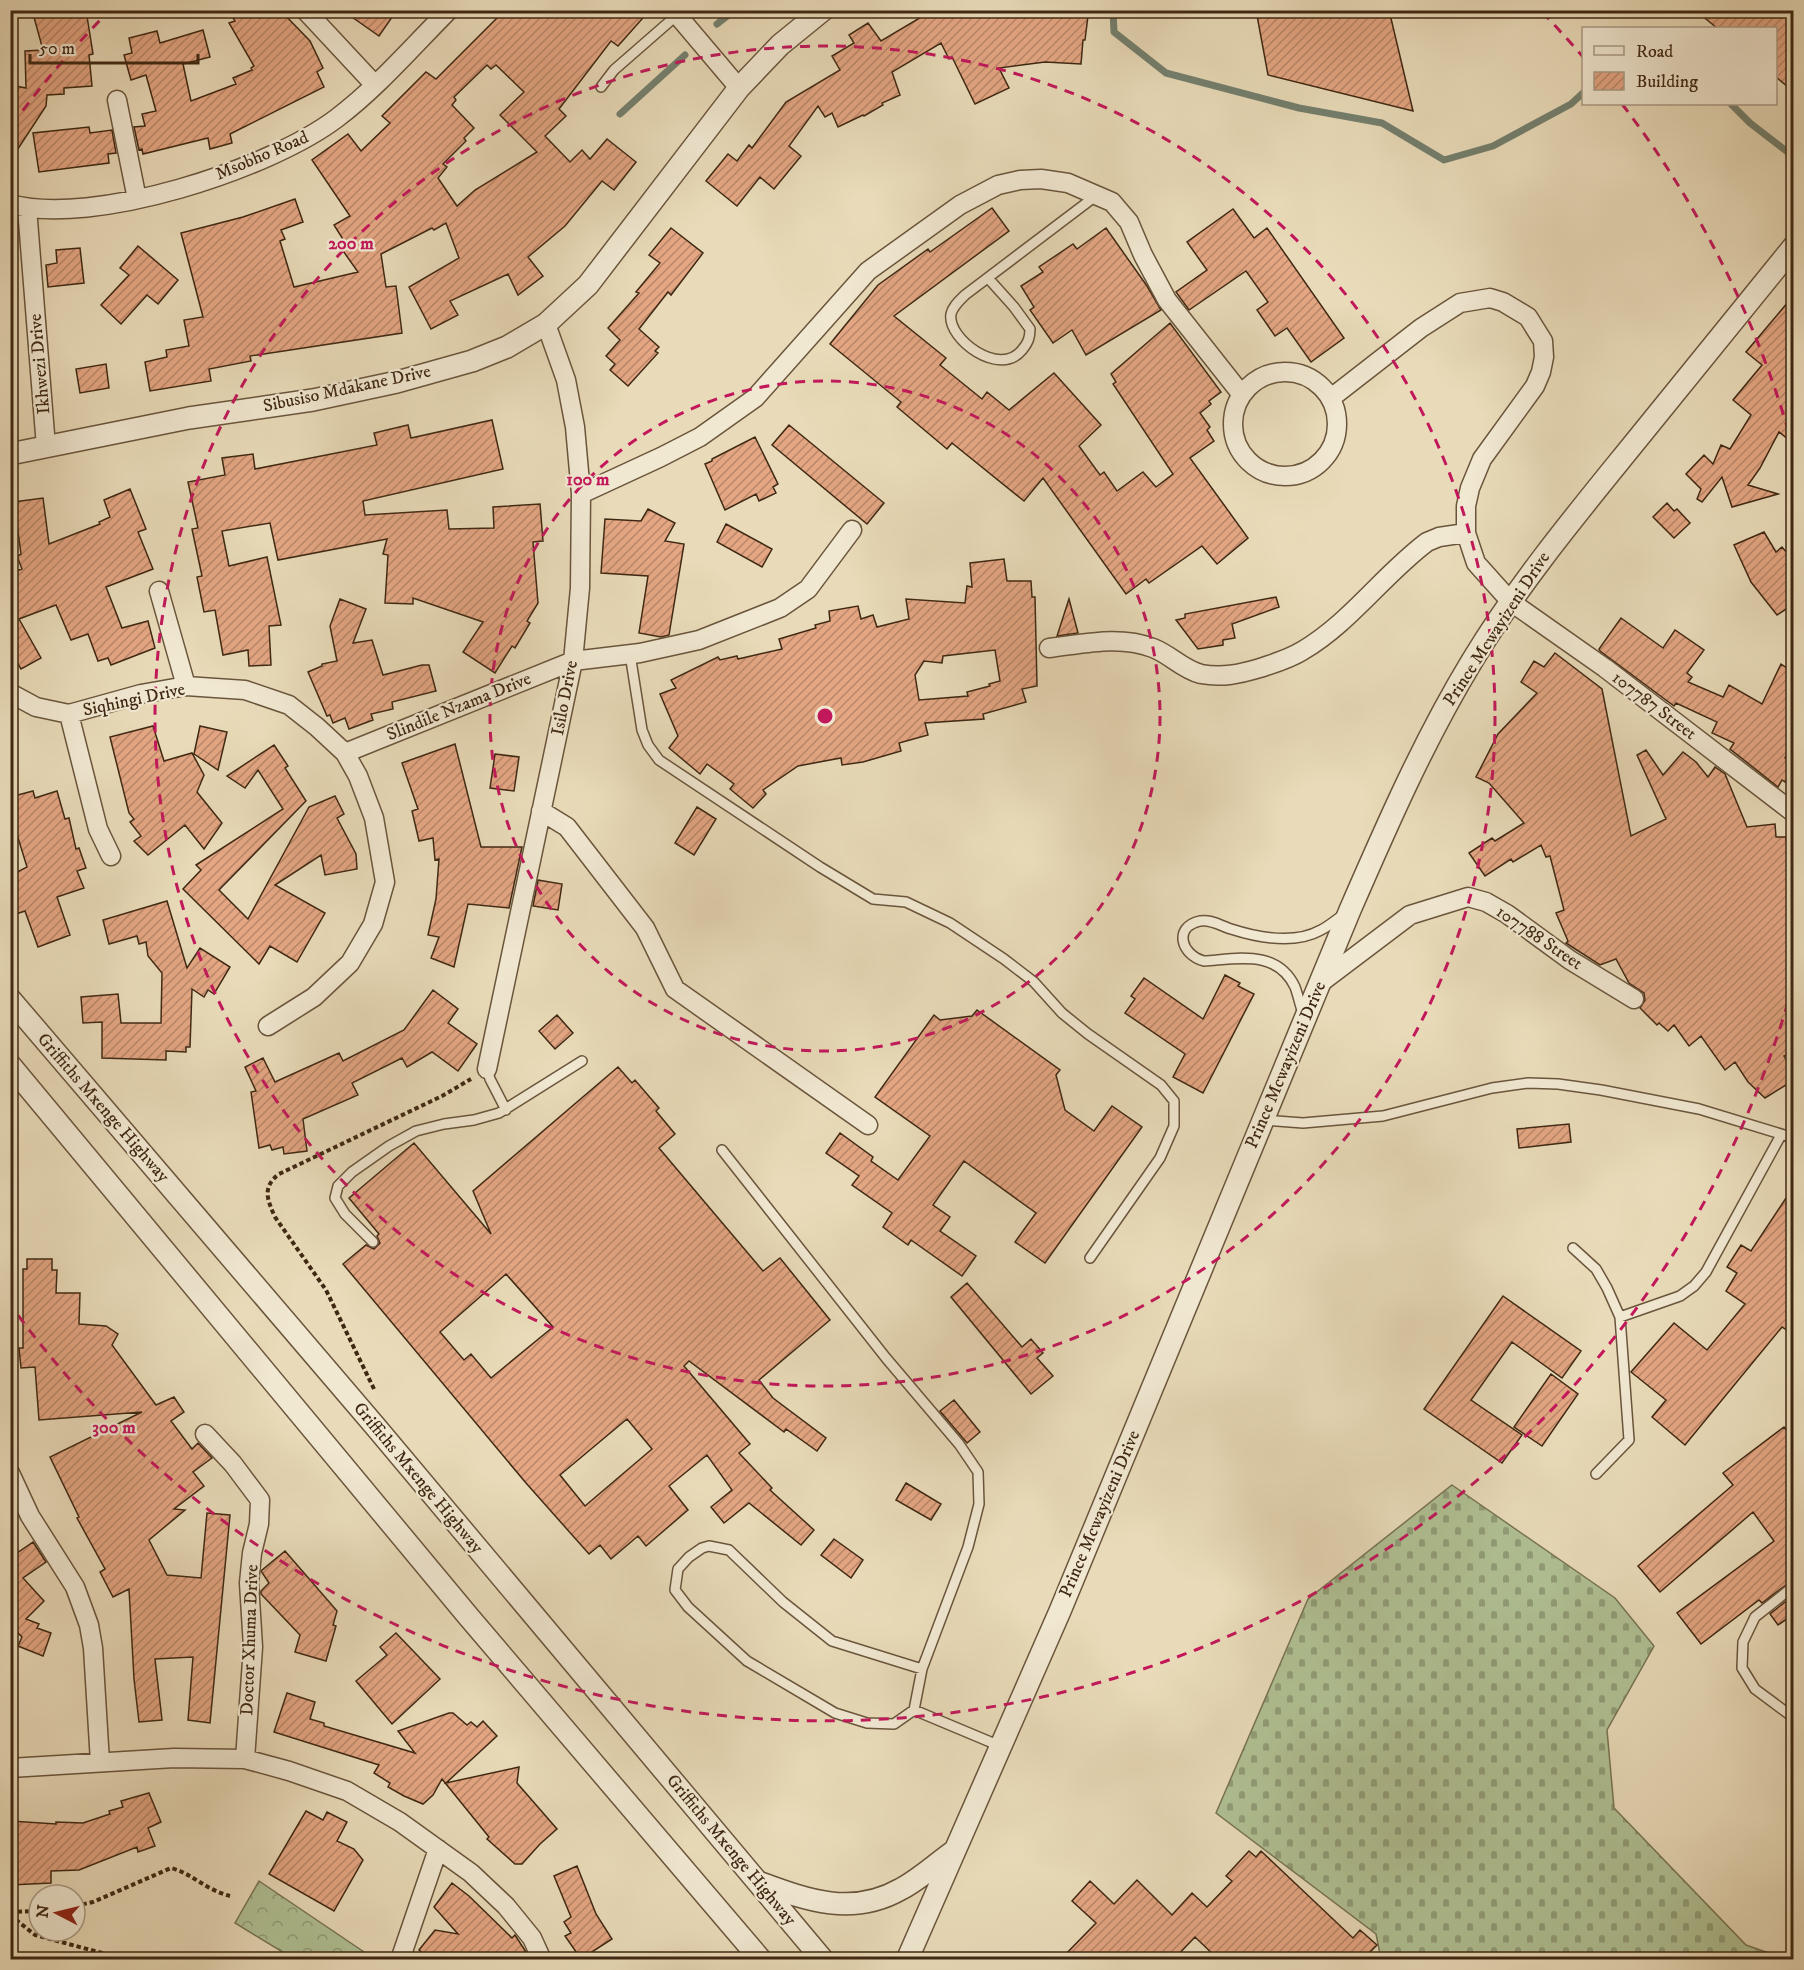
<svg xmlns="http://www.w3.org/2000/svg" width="1804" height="1970" font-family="'IM FELL DW Pica',serif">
<defs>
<pattern id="forest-crowns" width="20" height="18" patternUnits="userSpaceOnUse" patternTransform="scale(1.5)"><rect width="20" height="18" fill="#b0c194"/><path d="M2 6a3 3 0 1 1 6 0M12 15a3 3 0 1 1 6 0" fill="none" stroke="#919d78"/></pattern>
<pattern id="cemetery-stones" width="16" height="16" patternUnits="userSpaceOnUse" patternTransform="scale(1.5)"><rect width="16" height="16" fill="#b0c194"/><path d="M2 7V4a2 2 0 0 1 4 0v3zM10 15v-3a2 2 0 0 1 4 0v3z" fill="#919d78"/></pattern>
<pattern id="building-hatch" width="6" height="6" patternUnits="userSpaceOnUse" patternTransform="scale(1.5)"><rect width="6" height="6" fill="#e4a683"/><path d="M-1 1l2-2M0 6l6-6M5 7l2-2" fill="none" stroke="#ba876a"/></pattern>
</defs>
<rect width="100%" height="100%" fill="#e9dbb9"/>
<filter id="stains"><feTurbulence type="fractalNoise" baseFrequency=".00333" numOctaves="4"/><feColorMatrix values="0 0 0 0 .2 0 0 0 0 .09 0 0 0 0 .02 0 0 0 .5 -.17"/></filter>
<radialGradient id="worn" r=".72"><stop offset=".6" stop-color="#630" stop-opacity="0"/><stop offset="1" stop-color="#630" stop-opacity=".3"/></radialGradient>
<path fill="url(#forest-crowns)" stroke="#787454" stroke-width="1.5" d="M259 1881 367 1954 365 1959H294L235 1923Z"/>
<path fill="url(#cemetery-stones)" stroke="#787454" stroke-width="1.5" d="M1452 1485 1615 1598 1654 1646 1607 1730 1614 1808 1746 1945 1786 1959H1381L1376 1934 1216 1813 1308 1599Z"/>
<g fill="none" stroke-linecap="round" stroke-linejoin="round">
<path stroke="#74806f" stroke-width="7" d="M1113 10 1114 32 1166 73 1299 108 1382 123 1444 160 1493 146 1571 104 1584 92
M717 24 735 10
M1731 104 1750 123 1794 157
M620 114 685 55"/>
</g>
<path fill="url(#building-hatch)" stroke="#3f2813" stroke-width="1.5" fill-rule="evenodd" d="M32 10H86L93 54 89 55 92 86 64 88V94L47 95 46 106 10 161V85L26 88 25 51 43 50Z
M228 10H280L310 41 323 68 317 72 324 87 230 134 232 143 210 149 208 138 143 154 142 149 139 150 134 127 145 126 142 114 156 111 146 75 131 80 124 55 132 53 129 38 157 31 160 43 203 30 210 57 183 64 191 101 236 84 233 78 252 70 251 68 254 66 229 23 235 21Z
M342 10H397L379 36Z
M505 10H650L618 46 611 41 559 109 566 116 545 136 570 162 582 150 590 159 607 139 636 162 614 190 602 181 565 226 528 257 543 276 518 295 508 274 450 301 458 315 431 329 409 287 459 258 446 223 434 230 432 228 381 254 386 287 396 286 402 333 250 356 251 361 209 369 211 381 150 391 145 362 167 357 166 350 189 346 184 320 203 317 181 233 243 217 295 199 303 222 281 230 285 239 280 241 294 287 358 272 341 248 346 244 334 225 350 216 312 160 348 134 361 151 390 123 382 116 426 72 436 79ZM487 65 491 69 496 65 524 92 500 115 537 152 475 190 457 206 438 178 447 167 443 164 466 141 464 138 474 128 452 105 456 100 454 97Z
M933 10H1024V13L1062 16 1063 13 1088 16 1085 40H1083L1081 64 1045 62 999 68 1009 88 975 104 952 57 949 59 941 43 892 72 900 95 882 103 883 105 864 116 863 115 838 127 832 113 825 117 818 106 789 146 801 156 774 189 760 177 737 206 706 181 728 154 737 161 749 145 752 148 786 102 840 70 832 56 854 43 849 35 868 23 881 41Z
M1256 10H1389L1413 111 1268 75Z
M1695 10H1794V92L1776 77V28H1717Z
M89 127 90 133 112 130 116 153 108 154 109 163 39 172 33 133Z
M992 208 1009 231 894 316 946 358 940 365 982 399 987 392 1009 410 1054 373 1101 425 1079 446 1100 475 1104 472 1117 491 1143 472 1156 487 1173 474 1113 384 1116 382 1111 374 1170 323 1221 392 1209 401 1211 404 1200 413 1210 427 1207 430 1214 441 1190 458 1248 538 1217 564 1202 546 1149 583 1146 579 1126 594 1043 478 1024 501 952 443 947 449 897 407 901 402 830 344 878 285 928 249 930 252Z
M1233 209 1254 238 1267 228 1344 338 1311 362 1287 328 1275 336 1257 310 1268 302 1246 271 1189 310 1176 292 1207 270 1187 242Z
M671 228 703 253 671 295 668 292 639 329 659 347 655 351 658 353 628 386 610 370 615 364 606 356 620 340 608 328 639 293 636 292 660 263 649 255Z
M1106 228 1147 286 1161 310 1086 355 1072 330 1053 343 1030 310 1034 307 1021 286 1043 272 1039 267 1073 244 1077 249Z
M138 246 178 280 158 304 147 295 121 324 101 305 129 275 120 268Z
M80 248 84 283 48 287 46 265 57 263 56 250Z
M1794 295V392L1788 401 1794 405V444L1779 432 1760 468 1748 485 1778 494 1732 507 1722 477 1702 502 1697 499 1701 489 1686 474 1704 455 1713 464 1721 445 1730 449 1751 415 1733 400 1762 365 1746 352Z
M106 364 109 388 80 393 76 369Z
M492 420 503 469 363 501 365 515 447 510 449 529 494 528 493 507 540 504 543 541 533 542 538 603 527 621 530 623 515 648 512 646 495 673 463 652 483 622 413 598V604L385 603 388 555 383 554 387 539 278 560 270 523 222 531 229 566 267 557 281 625 269 626 271 665 249 666 248 650 223 655 215 610 204 612 197 577 202 576 192 529 198 528 188 482 225 475 222 458 253 454 255 469 377 445 374 433 408 425 411 438Z
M789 425 884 503 867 524 772 445Z
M755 437 778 484 773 487 776 493 759 501 756 494 725 510 705 464 712 461V459Z
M130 489 146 529 138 532 153 569 106 587 122 628 148 621 155 648 111 665 108 658 98 661 88 634 71 640 56 605 19 619 41 658 21 669 10 651V573L22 569 17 556 21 554 14 502 43 498 49 544 100 524 99 522 110 517 104 500Z
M1667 503 1674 511 1677 509 1690 523 1674 538 1653 517Z
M648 509 675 523 665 541 684 544 669 635 661 637 639 633 648 576 601 573 605 519 641 521Z
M726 524 772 549 762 567 717 542Z
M1764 532 1776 552 1782 547 1794 561V604L1777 615 1751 582 1734 545Z
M1004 559 1007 581H1031L1032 597H1035L1037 686 1022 689 1026 702 983 714 984 719 925 723 928 735 899 743 901 751 863 762 842 765 841 758 798 766 763 790 766 794 753 808 730 789 734 784 707 764 700 774 669 748 678 736 660 694 676 688 671 680 718 657 720 660 737 656 738 659 782 649 779 639 816 628 815 625 830 621 829 611 858 606 861 619 873 615 877 627 909 619 906 599 965 603 967 586 972 587 970 563ZM995 650 1000 681 989 684 990 686 967 692 968 696 919 700 915 675 924 661 942 663 943 656Z
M1276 597 1279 607 1232 624 1235 638 1223 640V645L1198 649 1176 620 1185 618V614Z
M340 599 366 609 353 643 372 640 383 675 422 665H429L436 691 392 702 393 709 371 714 373 720 349 729 345 718 333 723 330 715 327 716 308 672 322 666V664L337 661 330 626Z
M1069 599 1078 633 1057 636Z
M1621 618 1663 648 1675 630 1704 650 1687 673 1692 677 1688 682 1723 697 1729 685 1762 704 1781 664 1794 673V740L1785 758 1794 764V771L1785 782 1782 780 1778 787 1730 749 1734 743 1712 733 1717 722 1676 703 1674 706 1600 651 1599 649Z
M1555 653 1602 689 1631 836 1666 819 1637 755 1646 750 1663 775 1683 752 1696 762 1708 777 1715 767 1725 774 1747 827 1775 824 1776 837H1786V841L1794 844V1052L1784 1056 1794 1071V1080L1765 1098 1748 1082 1735 1062 1725 1070 1701 1036 1689 1046 1674 1025 1668 1031 1659 1023 1657 1025 1640 1008 1645 1000 1644 993 1629 983 1616 959 1600 965 1566 943 1568 941 1556 913 1564 910 1550 856 1546 857 1541 845 1513 862 1511 859 1485 876 1469 853 1492 838 1495 841 1524 823 1489 783 1476 777 1498 734 1537 693 1521 682 1534 661 1544 667Z
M153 726 164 761 192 753 204 775 197 792 222 823 204 849 185 825 148 855 134 841 141 836 130 822 134 819 129 813 110 737Z
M200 726 227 732 218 770 194 754Z
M455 744 481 847H522L509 908 468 904 454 967 431 958 439 937 428 935 436 899 439 859 435 860 433 838 419 841 412 811 418 809 402 763Z
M274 745 288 766 285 768 306 801 219 890 248 919 309 807 335 796 344 814 337 818 356 854 357 869 325 875 321 855 275 885 325 913 297 962 270 946 259 964 183 889 201 870 196 865 283 809 258 770 245 788 227 776Z
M495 754 519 757 514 791 490 788Z
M33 791 35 798 57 791 65 819 69 818 76 849 79 848 86 868 77 871 84 888 57 897 70 935 38 947 25 911 10 916V876L27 867 15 828 10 829V797Z
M697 807 716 819 694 855 675 843Z
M538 880 562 884 558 910 533 906Z
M167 901 187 968 200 948 230 967 214 994 208 990 204 997 192 989 190 1047H186V1052L166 1051V1060L102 1058V1022L83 1023 81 997 118 994 121 1023H161L162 973 148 956 146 942 139 944 137 936 109 944 103 920Z
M1225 975 1240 983 1238 986 1254 994 1203 1093 1173 1077 1185 1054 1125 1013 1135 999 1131 996 1144 978 1203 1019Z
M433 990 458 1009 448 1023 477 1044 458 1071 432 1052 407 1067 402 1058 352 1083 358 1095 303 1119 307 1151 284 1154 283 1147 272 1150 270 1145 259 1148 251 1092 256 1091 245 1067 263 1058 275 1082 339 1053 343 1061 404 1030Z
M977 1010 1060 1070 1056 1075 1065 1110 1094 1131 1112 1106 1142 1127 1045 1263 1015 1242 1036 1213 964 1161 933 1205 950 1217 940 1231 976 1256 962 1276 911 1240 908 1245 883 1227 892 1213 852 1185 859 1176 826 1153 840 1133 873 1157 871 1161 898 1180 930 1136 875 1097 934 1015 940 1020 972 1016Z
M557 1015 573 1033 555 1049 539 1031Z
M618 1067 632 1083 635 1080 659 1108 656 1111 675 1134 659 1148 708 1206 763 1271 780 1258 830 1320 759 1380 773 1398 826 1438 817 1451 786 1429 784 1432 689 1361 684 1366 750 1444 739 1453 772 1488 770 1490 814 1530 801 1545 749 1503 724 1523 711 1507 732 1490 707 1455 669 1486 688 1510 646 1546 638 1536 611 1559 600 1545 589 1554 526 1483 343 1264 366 1245 374 1249 380 1243 377 1236 379 1234 349 1198 414 1143 491 1234 473 1191ZM506 1274 553 1327 491 1378 471 1354 464 1360 440 1332ZM627 1419 652 1449 585 1506 560 1475Z
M1569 1124 1571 1142 1519 1148 1517 1129Z
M1794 1186V1335L1782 1327 1685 1445 1652 1417 1666 1400 1631 1372 1674 1323 1707 1350 1745 1304 1726 1291 1737 1273 1727 1267 1741 1245 1751 1251Z
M27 1259H52V1270H57L56 1293H80L79 1324 106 1326 118 1334 112 1345 156 1405 174 1397 184 1412 171 1421 192 1449 198 1443 212 1458 193 1472 204 1486 174 1509 185 1510 149 1540 167 1575 201 1578 207 1513 230 1515 210 1723 188 1720 193 1657 155 1659 162 1720 139 1722 134 1679 129 1589 113 1597 100 1572 105 1569 77 1518 79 1517 50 1457 142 1412 39 1420 35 1367 21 1368 19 1348H23V1269H27Z
M967 1283 1022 1347 1031 1339 1043 1353 1037 1358 1053 1376 1031 1394 951 1297Z
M1503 1296 1581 1351 1562 1378 1512 1342 1471 1400 1522 1435 1502 1463 1424 1409Z
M1551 1374 1578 1394 1542 1446 1514 1427Z
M954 1400 980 1432 967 1443 940 1411Z
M1784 1427 1794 1440V1579L1762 1603 1759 1600 1701 1644 1677 1613 1774 1541 1753 1512 1660 1592 1638 1566 1733 1485 1723 1473Z
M906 1483 941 1504 931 1520 896 1500Z
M834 1539 863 1560 851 1578 821 1555Z
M33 1542 46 1562 23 1578 44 1601 26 1619 39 1624 37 1628 51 1633 43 1656 18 1646 22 1637 15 1630 10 1634V1558Z
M285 1551 337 1611 333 1625 336 1626 326 1661 295 1652 300 1635 261 1594V1591L269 1583 261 1571Z
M1794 1595V1614L1778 1625 1770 1614Z
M396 1633 440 1679 392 1724 356 1681 387 1655 380 1647Z
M287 1693 315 1702 310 1719 324 1723V1726L415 1753 398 1731 449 1713H453L467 1725 471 1722 477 1727 483 1721 497 1736 446 1783 519 1767 517 1783 557 1829 540 1844 522 1864H515L487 1839 489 1837 442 1779 433 1795 423 1804 404 1796 388 1787 390 1783 374 1773 379 1765 274 1732Z
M149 1793 161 1822 148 1828 155 1846 138 1852 137 1847 79 1870 51 1871V1883L10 1885 11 1821 56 1824V1822L83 1823 110 1814 109 1811 123 1807 121 1801Z
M306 1811 323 1820 327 1812 347 1822 337 1841 354 1849 363 1860 334 1911 269 1874Z
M1249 1851 1256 1857 1261 1851 1353 1938 1360 1930 1377 1945 1363 1959H1218L1195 1937 1174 1959H1061L1096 1923 1072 1901 1090 1881 1114 1904 1137 1880 1172 1915 1192 1893 1207 1907 1232 1881 1226 1876Z
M577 1866 596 1914 612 1939 581 1959 565 1936 571 1933 564 1922 571 1917 554 1876Z
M452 1883 469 1896 512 1938 515 1935 526 1952 514 1959H430L419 1950 435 1930 458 1934 434 1907Z"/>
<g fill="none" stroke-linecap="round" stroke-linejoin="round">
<g stroke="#6a553c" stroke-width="12">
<path id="service" d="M601 87 614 70 677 15
M988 278 1014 307 1030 329C1030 338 1028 343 1022 350 1000 378 947 339 951 314 953 306 959 301 965 295L1097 195
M630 654 642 730 648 745 659 760 820 867 873 899 906 902 950 923 1004 959 1034 982 1062 1013 1088 1034 1161 1085 1174 1101V1126L1160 1158 1090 1258
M1303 1013C1300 1005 1298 995 1295 987 1277 949 1237 959 1204 961 1181 955 1173 927 1200 921 1211 919 1221 926 1231 929 1259 938 1294 945 1321 930 1329 926 1336 920 1344 914
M487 1069 490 1079 506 1110
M1264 1120 1303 1123 1383 1116 1492 1088 1528 1083 1558 1084 1601 1090 1699 1109 1794 1138
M722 1150 886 1358 959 1444 978 1472 979 1504 968 1547 922 1669 914 1710 894 1724 867 1723 835 1713 747 1661 688 1607 675 1590 678 1569 689 1557 702 1548 709 1546 729 1550 783 1602 832 1641 922 1669
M373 1242 345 1214 335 1198 338 1186 352 1172 389 1146 416 1131 444 1124 474 1120 499 1113 582 1061
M1573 1248 1596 1269 1607 1288 1620 1317 1629 1440 1596 1474
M1620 1317 1680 1296 1694 1286 1706 1272 1781 1135
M1794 1586 1755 1617 1743 1642 1742 1668 1755 1689 1794 1718
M914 1710 1000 1746"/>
</g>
<g stroke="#6a553c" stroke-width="21">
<path id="minor" d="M305 10 374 84
M673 10 739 88
M117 100 137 199
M10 204C93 227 270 169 337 118 378 87 413 46 449 10
M27 208 46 447
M1233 424a52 52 0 1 1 104 0a52 52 0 1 1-104 0Z
M1331 398 1421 328 1460 303 1490 298 1503 302 1528 317 1543 341 1544 357 1541 372 1535 386 1482 459 1470 488 1466 506V533L1476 563 1511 602 1605 668 1794 813
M581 494 661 457 700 437 755 398 868 271 960 205 998 185 1020 180 1041 179 1068 183 1112 202 1129 222 1143 255 1167 300 1242 395
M159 591 186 686
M1049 648C1084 644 1119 635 1153 648 1171 655 1182 669 1201 674 1222 678 1240 674 1260 668 1275 663 1289 659 1302 651 1350 623 1383 575 1427 542L1439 537 1466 533
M10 693 36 707 69 714 141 694 186 686 245 690 289 705 317 727 345 753 358 776 374 818 385 882 373 924 350 963 314 997 268 1026
M69 714 98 829 111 856
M345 753 573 661 640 653 699 640 780 608 808 589 852 530
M541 811 567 827 645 928 675 989 868 1125
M1320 983 1410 915 1468 897 1486 902 1507 914 1570 960 1634 999
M487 1069 573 661 580 588 581 494 575 427 566 380 546 324
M205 1434 233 1464 260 1500 259 1524 252 1553 249 1583 253 1647 245 1759
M10 1473 30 1516 75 1587 89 1625 93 1648 100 1762
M10 1768 174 1758 245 1759 289 1771 347 1791 400 1822 471 1873 506 1906 532 1938 542 1960
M400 1960 438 1849"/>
</g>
<g stroke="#6a553c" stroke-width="24">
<path id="tertiary" d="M10 454 189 418 313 400 397 382 472 361 507 347 546 324 588 285 739 88 780 45 823 10
M10 999 375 1426 823 1960
M10 1065 468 1616 761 1960
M758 1882C807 1900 852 1917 901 1889 920 1879 937 1863 954 1851
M907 1960 1060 1611 1350 910C1387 825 1424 740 1472 661 1518 585 1575 516 1631 447 1685 380 1739 313 1794 246"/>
</g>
<path stroke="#3f2813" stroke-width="4" stroke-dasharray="4.5 3" stroke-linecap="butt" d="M374 1389 326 1290 275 1217C267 1199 262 1187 279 1174L442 1096 471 1079
M75 1906 93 1902 171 1868C191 1873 206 1890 230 1896
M10 1912 39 1911
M10 1915 35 1935 102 1953 115 1960"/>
<use href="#service" stroke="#f1e8d2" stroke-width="9"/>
<use href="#minor" stroke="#f1e8d2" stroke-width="18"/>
<use href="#tertiary" stroke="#f1e8d2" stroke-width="21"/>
</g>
<g fill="none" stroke="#c2185b" stroke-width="3" stroke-dasharray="10 8">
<circle cx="825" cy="716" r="335"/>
<circle cx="825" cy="716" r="670"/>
<path d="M1793 985A1005 1005 0 0 1 12 1307M12 125A1005 1005 0 0 1 108 12M1542 12A1005 1005 0 0 1 1583 57M1622 104A1005 1005 0 0 1 1793 447"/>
</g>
<g text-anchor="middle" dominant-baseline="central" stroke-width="4.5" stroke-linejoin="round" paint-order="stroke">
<g font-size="18" fill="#3f2813" stroke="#f1e8d2">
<text transform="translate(262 156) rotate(-23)">Msobho Road</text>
<text transform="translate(40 364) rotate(-95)">Ikhwezi Drive</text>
<text transform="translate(347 389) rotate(-12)">Sibusiso Mdakane Drive</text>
<text transform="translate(1497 629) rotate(-57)">Prince Mcwayizeni Drive</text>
<text transform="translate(565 698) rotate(-79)">Isilo Drive</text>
<text transform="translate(134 700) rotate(-12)">Siqhingi Drive</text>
<text transform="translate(1654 706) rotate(37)">107787 Street</text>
<text transform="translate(459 707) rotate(-22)">Slindile Nzama Drive</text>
<text transform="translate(1539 938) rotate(34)">107788 Street</text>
<text transform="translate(1286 1065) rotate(-67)">Prince Mcwayizeni Drive</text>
<text transform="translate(103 1108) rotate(49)">Griffiths Mxenge Highway</text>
<text transform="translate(418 1478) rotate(50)">Griffiths Mxenge Highway</text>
<text transform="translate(1100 1514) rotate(-67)">Prince Mcwayizeni Drive</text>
<text transform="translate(250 1640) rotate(-88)">Doctor Xhuma Drive</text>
<text transform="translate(731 1850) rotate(50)">Griffiths Mxenge Highway</text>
</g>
</g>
<circle cx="825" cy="716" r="9" fill="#c2185b" stroke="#f1e8d2" stroke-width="3"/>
<g font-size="18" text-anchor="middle" font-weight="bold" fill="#c2185b" stroke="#f1e8d2" stroke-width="4.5" stroke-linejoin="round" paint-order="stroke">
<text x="351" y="249">200 m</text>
<text x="588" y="485">100 m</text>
<text x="114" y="1433">300 m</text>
</g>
<rect width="1804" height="1970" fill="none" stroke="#e9dbb9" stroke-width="36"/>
<rect x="12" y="12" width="1780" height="1946" fill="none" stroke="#3f2813" stroke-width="3"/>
<rect x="18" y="18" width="1768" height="1934" fill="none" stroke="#3f2813" stroke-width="1.5"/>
<rect x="1582" y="27" width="195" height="78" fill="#f1e8d2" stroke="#aa9b86" stroke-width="1.5"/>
<rect x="1594" y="46" width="30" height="9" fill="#f1e8d2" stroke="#aa9b86" stroke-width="1.5"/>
<text x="1636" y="57" font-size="18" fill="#3f2813">Road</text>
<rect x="1594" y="72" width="30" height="18" fill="url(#building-hatch)" stroke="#aa9b86" stroke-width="1.5"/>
<text x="1636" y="87" font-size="18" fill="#3f2813">Building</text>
<g transform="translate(57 1913) rotate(277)"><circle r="28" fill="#f1e8d2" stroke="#aa9b86" stroke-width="1.5"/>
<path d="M0-4.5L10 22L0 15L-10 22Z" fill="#8f2418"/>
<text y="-9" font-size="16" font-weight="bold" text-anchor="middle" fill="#3f2813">N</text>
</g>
<path d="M30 54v9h168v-9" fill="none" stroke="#3f2813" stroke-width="3"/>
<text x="39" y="54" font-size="18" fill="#3f2813" stroke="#f1e8d2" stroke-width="4.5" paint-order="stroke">50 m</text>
<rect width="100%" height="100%" filter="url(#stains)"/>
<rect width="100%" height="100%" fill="url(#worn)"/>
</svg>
